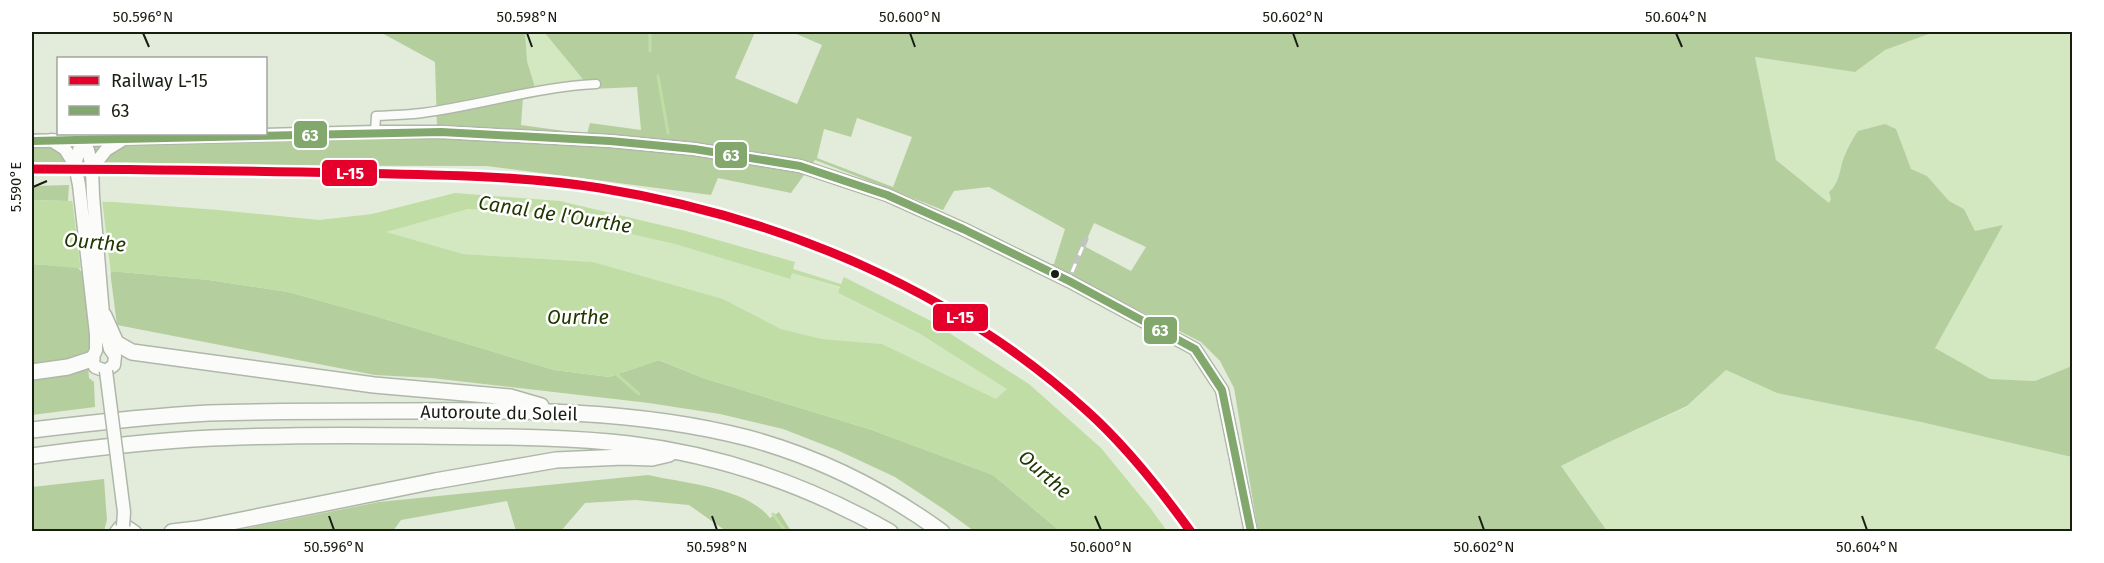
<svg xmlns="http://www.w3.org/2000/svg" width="2104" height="563" font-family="'Fira Sans',sans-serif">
<rect width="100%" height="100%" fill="#e3ecdb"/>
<path fill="#d3e7c1" d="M525 32H544L591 89 537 94 527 61Z
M1934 32H2061L2072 36V366L2035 381 1990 379 1935 348 1975 231 1964 209 1949 201 1927 176 1911 170 1903 150 1868 128C1839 138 1843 180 1829 203L1776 160 1755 57 1855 72 1885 50Z
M468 209 551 213 604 228 675 244 789 279 792 273 840 288 839 294 919 334 1008 389 997 400 882 344 822 339 781 329 723 299 593 262 463 254 385 232Z
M1726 370 1777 393 1921 422 2072 457V531H1607L1561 466 1607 443 1687 407Z"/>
<path fill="#b5ce9e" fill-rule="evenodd" d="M380 32H525L527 61 537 94 523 97 521 125 587 134 590 123 641 130 637 87 591 89 544 32H755L735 78 797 104 822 45 792 32H1934L1885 50 1855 72 1755 57 1776 160 1829 203 1831 199 1829 192C1840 183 1839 170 1844 157 1848 147 1852 140 1858 131L1885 124 1896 129 1911 169 1927 176 1949 201 1964 209 1975 231 2003 225 1935 348 1990 379 2035 381 2072 366V457L1921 422 1777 393 1726 370 1687 406 1607 443 1561 466 1607 531H1258L1234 388 1220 361 1201 342 1048 264H1054L1065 229 989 187 954 191 943 210 815 160 791 193 718 178 711 195 486 166 32 165V133L266 134 437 127 435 62ZM857 118 912 137 893 187 817 158 824 129 851 137ZM1094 223 1146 247 1131 271 1084 246Z
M69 185 68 201 32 200V186Z
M32 264 77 267 82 272 92 343 87 353 89 378 94 382 95 407 32 415Z
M110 271 209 280 288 292 368 314 554 370 609 377 659 360 703 378 872 430 993 475 1060 531H974L945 510 895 477 837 450 783 429 720 414 649 403 431 378 375 375 117 325Z
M648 475C684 483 747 488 770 518L779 512 791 531H726L689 505 635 500 585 503 561 531H516L507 501 401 520 393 531H233L379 502Z
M104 479 107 520 104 531H32V487Z"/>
<path fill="#bfdda4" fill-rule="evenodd" d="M455 193 560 201 686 231 795 262 793 269 841 284 844 277 929 320 1029 384 1101 448 1151 509 1167 531H1060L993 475 872 430 703 378 660 360 609 377 554 370 368 314 288 292 209 280 32 264V200L114 202 218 210 319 220 372 214ZM468 209 551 213 604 228 675 244 790 279 792 273 840 287 838 293 920 334 1007 389 996 399 882 344 822 339 781 329 723 299 593 262 463 254 386 232Z"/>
<path fill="#e3ecdb" d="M72 198 102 199 111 274 81 271Z"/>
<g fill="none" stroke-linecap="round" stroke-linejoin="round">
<path stroke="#bfdda4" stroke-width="3" d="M650 32V51
M658 76 668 133
M614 372 639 394
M773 514 786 532"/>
<g stroke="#afb7a9" stroke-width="11">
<path id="minor" d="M375 132 376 116C391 115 407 115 422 113 481 105 537 87 596 84"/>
</g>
<g stroke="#afb7a9" stroke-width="15">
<path id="secondary" d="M82 139 88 150 92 168 93 196 104 326 110 349 115 356 114 365 106 371 95 367 92 359 96 350V334L79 185 75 165Z
M51 140 65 149 75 165
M32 141 375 132H441L610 141 694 149 800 166 887 195 963 229 1069 281 1195 349 1222 390 1251 532
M92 168 106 150 124 139
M116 532 120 527 126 526 135 532"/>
</g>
<g stroke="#afb7a9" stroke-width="18">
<path id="motorway" d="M104 316 116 343 132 352 374 385 510 397 541 406
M32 372 68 367 92 359
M32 430C90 423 150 416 209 413 270 411 332 411 393 411 511 410 633 408 748 438 818 457 884 490 942 532
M32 456C91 448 152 441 212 438 282 435 351 435 421 436 490 437 560 436 629 444 722 455 809 486 890 532
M172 532 197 529 435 481 556 460 623 457 652 458 669 454"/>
</g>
<use href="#minor" stroke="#fbfcfa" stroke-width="8"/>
<use href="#secondary" stroke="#fbfcfa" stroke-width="12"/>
<use href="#motorway" stroke="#fbfcfa" stroke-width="15"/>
<g stroke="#c1c4bf" stroke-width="5">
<path id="rail" d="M1072 272 1086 239"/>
</g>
<use href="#rail" stroke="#fff" stroke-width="3" stroke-dasharray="9" stroke-linecap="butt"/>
<g stroke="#afb7a9" stroke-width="15" stroke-linecap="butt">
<path id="secondary-bridge" d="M106 371 124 512 123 526"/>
</g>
<use href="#secondary-bridge" stroke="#fbfcfa" stroke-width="12"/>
<g stroke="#fff" stroke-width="12">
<path id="bus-1" d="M32 141 441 132 610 141 694 149 800 166 887 195 963 229 1069 281 1195 349 1222 390 1251 532"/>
</g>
<use href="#bus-1" stroke="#83a86d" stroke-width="8"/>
<g stroke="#fff" stroke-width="14">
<path id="rail-1" d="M32 169C138 169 245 171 351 173 434 175 518 175 600 188 778 217 952 288 1087 411 1126 446 1160 489 1191 532"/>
</g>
<use href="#rail-1" stroke="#e4002b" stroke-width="9"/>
</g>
<path fill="none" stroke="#181e12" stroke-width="2" d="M143 33 149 47M527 33 532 47M910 33 915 47M1293 33 1298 47M1676 33 1682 47M33 187 47 181M329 516 334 530M712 516 717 530M1095 516 1101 530M1479 516 1484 530M1862 516 1867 530"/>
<circle fill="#181e12" stroke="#fff" stroke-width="2" cx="1055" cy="274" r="5"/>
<g text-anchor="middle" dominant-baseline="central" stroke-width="5" stroke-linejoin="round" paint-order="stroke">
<g font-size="18" fill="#181e12" stroke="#fff">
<text transform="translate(499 413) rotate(1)">Autoroute du Soleil</text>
</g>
<g font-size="20" font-style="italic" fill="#213701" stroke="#fff">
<text transform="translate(555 214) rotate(9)">Canal de l'Ourthe</text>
<text transform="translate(95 242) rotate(5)">Ourthe</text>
<text x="578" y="317">Ourthe</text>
<text transform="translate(1045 474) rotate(41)">Ourthe</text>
</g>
</g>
<g stroke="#fff" stroke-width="2">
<rect x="293" y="120" width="35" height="29" rx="6" fill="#83a86d"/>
<rect x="714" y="141" width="34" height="28" rx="6" fill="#83a86d"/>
<rect x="321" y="159" width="57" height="28" rx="6" fill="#e4002b"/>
<rect x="932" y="303" width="57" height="29" rx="6" fill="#e4002b"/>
<rect x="1143" y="316" width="35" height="29" rx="6" fill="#83a86d"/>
</g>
<g font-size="16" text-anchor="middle" font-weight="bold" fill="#fff">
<text x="310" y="141">63</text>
<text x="731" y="161">63</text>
<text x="350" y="179">L-15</text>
<text x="960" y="323">L-15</text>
<text x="1160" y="336">63</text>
</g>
<rect width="2104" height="563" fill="none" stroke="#ffffff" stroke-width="66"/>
<rect x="57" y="57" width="210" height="78" fill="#ffffff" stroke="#a3a5a0" stroke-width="1.5"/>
<rect x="69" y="76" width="30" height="9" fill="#e4002b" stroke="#a3a5a0" stroke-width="1.5"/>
<text x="111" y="87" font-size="18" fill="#181e12">Railway L-15</text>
<rect x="69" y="106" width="30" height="9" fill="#83a86d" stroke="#a3a5a0" stroke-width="1.5"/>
<text x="111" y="117" font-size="18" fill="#181e12">63</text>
<rect x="33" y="33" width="2038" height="497" fill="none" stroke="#181e12" stroke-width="2"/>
<g font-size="15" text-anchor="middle" fill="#181e12">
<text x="143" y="22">50.596°N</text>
<text x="527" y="22">50.598°N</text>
<text x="910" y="22">50.600°N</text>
<text x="1293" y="22">50.602°N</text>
<text x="1676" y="22">50.604°N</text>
<text transform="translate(16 187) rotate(-90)" y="5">5.590°E</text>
<text x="334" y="552">50.596°N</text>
<text x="717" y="552">50.598°N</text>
<text x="1101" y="552">50.600°N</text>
<text x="1484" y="552">50.602°N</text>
<text x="1867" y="552">50.604°N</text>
</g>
</svg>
